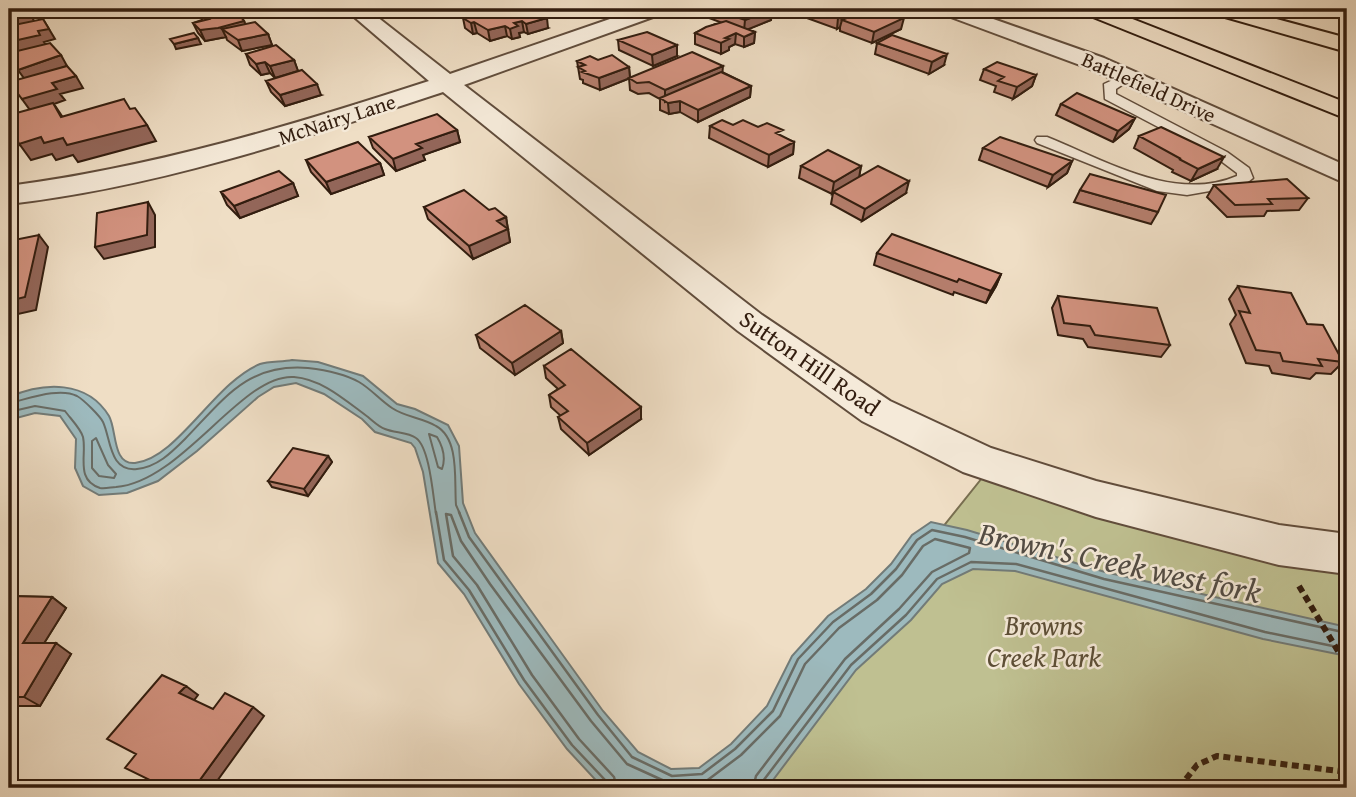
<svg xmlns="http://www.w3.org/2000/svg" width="1356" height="797" font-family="'Gentium Book Plus',serif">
<rect width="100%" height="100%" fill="#efdec5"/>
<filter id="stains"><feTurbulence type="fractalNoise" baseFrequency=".00286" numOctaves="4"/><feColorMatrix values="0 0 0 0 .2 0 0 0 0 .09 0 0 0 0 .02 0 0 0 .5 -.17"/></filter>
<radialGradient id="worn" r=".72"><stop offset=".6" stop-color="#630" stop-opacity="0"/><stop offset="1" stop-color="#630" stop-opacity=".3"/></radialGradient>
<path fill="#bfc091" stroke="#786e50" stroke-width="2" d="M986 473 1318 551 1347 554V788H734Z"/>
<path fill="#9dbabe" stroke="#727b78" stroke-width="2" d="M292 360 318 362 363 376 397 404 415 409 448 425 459 446 463 503 475 533 603 711 638 752 671 769 699 768 731 744 767 706 792 656 828 616 866 589 891 564 912 535 931 522 967 530 1105 572 1347 627V656L1263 639 1015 571 973 569 942 584 911 620 856 670 767 788H603L567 749 519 684 464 594 438 563 423 472 415 448 411 443 375 432 362 419 324 394 296 383 274 387 258 397 197 451 158 481 127 493 99 495 83 486 75 468 76 439 60 416 35 413 9 420V397C44 382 87 380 109 416 117 430 112 465 135 463 177 459 215 382 260 364 269 361 282 362 292 360Z"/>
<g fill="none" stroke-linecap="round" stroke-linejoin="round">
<path stroke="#686c66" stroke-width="2" d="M9 403C28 399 59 387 77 396 84 400 100 416 103 422 111 439 109 472 137 469 157 467 171 453 185 439 224 399 247 363 308 368 325 370 343 373 359 382 371 389 380 400 392 408 405 417 423 418 436 426 460 439 454 481 456 505L460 514
M9 412 35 406 65 411C70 418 81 429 83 437 87 455 75 480 100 488 105 489 112 487 116 487 182 482 242 373 294 377 322 379 346 401 368 417 373 421 379 427 385 429 394 433 408 432 416 438 430 448 433 497 436 514
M429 434 437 437C443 447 446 458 442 469L438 467Z
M96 438 108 465 116 474 114 478 99 476 92 468V441Z"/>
<path stroke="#686c66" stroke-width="2.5" d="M436 512 444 560 469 590 524 680 572 745 606 781 608 788
M459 512 469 537 598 715 632 757 672 776 702 774 735 749 773 711 798 659 833 622 871 594 896 569 917 540 932 530 965 537 1104 579 1347 633
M617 788 614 777 579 739 532 675 477 585 453 556 446 514 451 515 461 541 490 584 591 721 627 764 671 784 705 782 741 755 780 716 805 664 839 628 877 600 902 575 923 546 935 539 970 548 969 553 932 572 899 609 845 659 756 776 753 788
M762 788 763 781 851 665 906 615 937 579 971 562 1016 564 1265 632 1347 649"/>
<g stroke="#614d3c" stroke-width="3">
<path id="service" d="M1128 73 1134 77 1116 89V94L1227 152 1249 168 1253 178 1244 185 1187 195 1157 191 1037 143 1035 140 1037 137H1047C1105 160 1174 203 1237 176V173L1217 158 1105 99 1104 84Z"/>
</g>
<g stroke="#614d3c" stroke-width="4">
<path id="minor" d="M345 9H367L450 74 639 9H667L664 13 464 85 762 315 890 401 991 448 1096 481 1279 525 1347 534V574L1279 565 1096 517 963 472 862 421 738 331 443 92C301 139 158 187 9 204V186C154 167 291 126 429 81Z
M937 9H965L1104 58 1347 166V184L1088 68 940 13Z"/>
</g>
<g stroke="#321d0f" stroke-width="4">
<path id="motorway" d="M1080 9H1107L1347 103V119L1083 13Z
M1208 9H1240L1347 38V52L1211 13Z"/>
</g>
<path stroke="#321d0f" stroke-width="6" stroke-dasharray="7 4.5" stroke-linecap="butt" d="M1299 586 1347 666
M1179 788 1197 765 1217 756 1347 772"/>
<use href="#service" fill="#f5ead9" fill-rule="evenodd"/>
<use href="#minor" fill="#f5ead9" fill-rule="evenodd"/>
<use href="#motorway" fill="#efdec5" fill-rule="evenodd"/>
</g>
<path fill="#b57e6d" stroke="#321d0f" stroke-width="2" d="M181 9H235L245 24 268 34 272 45 242 51 227 40 226 37 205 41 198 33 193 23 202 20 199 12 187 15Z
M440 9H466V11L450 15Z
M701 9H770L772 10 771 20 748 29 755 32 754 43 744 47 735 44 729 47V50L721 54 695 44V33L720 22 701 15Z
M778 9H798L788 13Z
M808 9H867L902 15 901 29 872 43 840 31V27L837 29 807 18Z
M513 15 548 28 528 34 524 32 519 33 520 37 512 39 507 36 490 41 477 33 473 34 465 28 463 18Z
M618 40 677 56 653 66 619 50Z
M877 43 944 65 929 74 875 54Z
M246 54 294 60 298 71 275 78 270 73 261 75 250 65Z
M598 60 629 67 630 78 600 90 583 83V80L580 79 577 61Z
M984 69 1036 75 1032 86 1013 99 994 92 996 86 980 80Z
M722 72 751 86 750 97 698 122 680 112 669 114 660 110V99L649 93 638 94 630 90 629 78Z
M266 81 321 95 285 106 271 92Z
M1061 104 1135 118 1129 129 1113 142 1056 115Z
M733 125 758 127 794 142 793 154 768 167 709 138 710 126Z
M457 130 460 142 423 155 425 160 396 171 373 148 369 137Z
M1139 136 1217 169 1191 181 1172 172 1173 170 1134 148Z
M983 148 1072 161 1067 173 1048 187 979 160Z
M306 160 380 163 384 175 331 194 311 172Z
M801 166H861L859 177 906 193 862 221 831 204 833 193 832 194 799 178Z
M293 183 298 196 240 218 227 205 221 192Z
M1214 185 1308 198 1299 210 1267 211 1264 216 1227 217 1207 197Z
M1080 190 1158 212 1151 224 1074 202Z
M424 207 489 210 506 217 510 242 473 259 428 219Z
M877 253 1001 274 996 286 986 303 954 292 953 295 874 265Z
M1238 286 1307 324 1343 362 1331 374 1316 373 1310 379 1272 373 1269 366 1246 363 1230 324 1236 315 1229 299Z
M1058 296 1170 345 1161 357 1088 347 1083 339 1058 335 1052 308Z
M561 331 563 343 515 375 480 348 476 335Z
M544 366 641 419 589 455 561 429 558 417 561 416 551 407 549 395 558 389 546 378Z
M328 456 332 462 308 496 272 487 268 481Z
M9 596 52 597 66 608 44 643 71 654 40 706H9Z"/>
<path fill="#936659" stroke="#321d0f" stroke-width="2" d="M119 9H135L121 12Z
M184 9H214L187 15Z
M448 9H466V11L450 15Z
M789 9H798L788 13Z
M861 9H867L842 20 840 27 837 29 838 18Z
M772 10 771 20 744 31 745 20Z
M30 14 36 24 9 31V19Z
M902 15 901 19 904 18 901 29 872 43 874 32Z
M547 18 548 28 528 34 526 24Z
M43 19 55 39 44 42 47 46 13 54 9 48V42L38 31Z
M244 21 249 32 222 29 226 37 205 41 200 30Z
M522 21 524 32 519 33 520 37 512 39 510 29 514 23Z
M474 22 477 33 473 34 471 23Z
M505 26 507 36 490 41 488 30Z
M755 32 754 43 744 47V37Z
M736 33 735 44 729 47V50L721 54V43L725 38Z
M268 34 272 45 242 51 238 40Z
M198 38 201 44 176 49 174 44Z
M677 45V56L653 66 652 55Z
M947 54 944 65 929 74 932 62Z
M61 55 67 66 26 81 18 70Z
M294 60 298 71 275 78 270 66Z
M265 62 270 73 261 75 256 64Z
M723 66 722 77 665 102V90Z
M629 67 630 78 600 90 599 78Z
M1036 75 1032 86 1013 99 1017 87Z
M76 76 83 88 60 94 65 100 54 104 64 119 30 110 22 99 52 83Z
M317 84 321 95 285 106 280 95Z
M751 86 750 97 698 122V110Z
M680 101V112L669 114 668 103Z
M1135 118 1129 129 1113 142 1118 131Z
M147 125 156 141 78 162 73 155 56 160 52 154 31 160 20 145 9 148V128L12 127 41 137 63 138Z
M457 130 460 142 423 155 425 160 396 171 393 159 416 144Z
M794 142 793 154 768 167 769 155Z
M1224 157 1217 169 1191 181 1198 169Z
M1072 161 1067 173 1048 187 1053 175Z
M380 163 384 175 331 194 326 182Z
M861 166 859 178 832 194 834 182Z
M909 181 906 193 862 221 865 209Z
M293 183 298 196 240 218 234 206Z
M148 202 155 215V247L104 259 95 247Z
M506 217 510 242 473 259 469 246 497 221Z
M39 235 48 247 36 310 9 316V301Z
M1001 274 996 286 986 303 991 291Z
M561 331 563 343 515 375 512 363Z
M641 407V419L589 455 587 443Z
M328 456 332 462 308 496 304 489Z
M52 597 66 608 38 653 23 643Z
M56 643 71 654 40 706 24 697Z
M186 686 198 695 192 703 179 693Z
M253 707 264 716 212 788H194Z"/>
<path fill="#d2927f" stroke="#321d0f" stroke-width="2" d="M9 9H25L30 14 9 19Z
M211 9H235L244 21 218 28 200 30 193 23 209 19 198 12Z
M496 9H504L513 15 533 9 547 18 526 24 522 21 514 23 518 26 510 29 505 26 488 30 474 22 471 23 463 18Z
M712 9H770L772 10 745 20Z
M812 9H861L838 18Z
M868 9H884L902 15 898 16 904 18 874 32 842 20Z
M43 19 49 29 38 31 40 35 9 42V26Z
M726 21 755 32 744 37 736 33 725 38 729 39 721 43 695 33 706 27Z
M255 22 268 34 238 40 222 29Z
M647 32 677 45 652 55 618 40Z
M194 33 198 38 174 44 170 39Z
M892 35 947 54 932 62 877 43Z
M50 43 61 55 18 70 9 57V53Z
M276 45 294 60 270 66 265 62 256 64 246 54Z
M692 52 723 66 665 90 649 82 637 83 629 78Z
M612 55 629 67 599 78 582 72 585 71 578 67 585 65 577 61 590 56 598 60Z
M997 62 1036 75 1017 87 998 81 1004 77 984 69Z
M67 66 76 76 52 83 57 89 22 99 9 82Z
M302 70 317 84 280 95 266 81Z
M721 72 751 86 698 110 680 101 668 103 660 98Z
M1077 93 1135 118 1118 131 1061 104Z
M124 99 130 109 135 108 147 125 67 145 63 138 44 143 41 137 19 144 12 127 9 128V115L53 103 61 117Z
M437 114 457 130 416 144 422 148 393 159 369 137Z
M722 120 733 125 743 120 758 127 767 123 783 130 776 133 794 142 769 155 710 126Z
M1161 127 1224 157 1198 169 1179 159H1181L1139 136Z
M1000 137 1072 161 1053 175 983 148Z
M358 142 380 163 326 182 306 160Z
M828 150 861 166 834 182 801 166Z
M878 166 909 181 865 209 833 192Z
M279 171 293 183 234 206 221 192Z
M1090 174 1166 195 1158 212 1080 190Z
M1287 179 1308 198 1268 199 1272 204 1235 205 1214 185Z
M464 190 489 210 495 208 506 217 497 221 508 229 469 246 424 207Z
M148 202 147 235 95 247 97 213Z
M892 234 1001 274 991 291 959 279 957 282 877 253Z
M39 235 25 297 9 301V241Z
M1238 286 1291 293 1307 324 1323 325 1343 362 1318 359 1322 366 1283 361 1280 353 1256 350 1239 311 1250 313Z
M1058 296 1157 308 1170 345 1095 335 1090 326 1064 323Z
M525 305 561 331 512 363 476 335Z
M571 349 641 407 587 443 558 417 568 411 549 395 565 385 544 366Z
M293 448 328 456 304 489 268 481Z
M9 596 52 597 23 643H56L24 697H9Z
M162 675 186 686 179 693 213 709 225 693 253 707 194 788H166L125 768 136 754 107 739Z"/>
<g text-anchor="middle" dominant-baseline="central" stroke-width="5" stroke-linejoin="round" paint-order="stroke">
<g font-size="21" fill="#321d0f" stroke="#f5ead9">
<text transform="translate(1149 87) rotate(24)">Battlefield Drive</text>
<text transform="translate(337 119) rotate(-18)">McNairy Lane</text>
</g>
<g font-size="24" fill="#321d0f" stroke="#f5ead9">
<text transform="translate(810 363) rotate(35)">Sutton Hill Road</text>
</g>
<g font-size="28" font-style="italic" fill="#5c4e36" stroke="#f5ead9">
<text x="1044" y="624">Browns<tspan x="1044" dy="32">Creek Park</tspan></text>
</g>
<g font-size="32" font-style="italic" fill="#524c44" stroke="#f5ead9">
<text transform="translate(1120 562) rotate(12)">Brown's Creek west fork</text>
</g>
</g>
<rect width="1356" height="797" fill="none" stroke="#efdec5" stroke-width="35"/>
<rect x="10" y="10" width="1335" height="776" fill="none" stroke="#321d0f" stroke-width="3.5"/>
<rect x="18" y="18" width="1321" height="762" fill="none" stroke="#321d0f" stroke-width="2"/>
<rect width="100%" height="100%" filter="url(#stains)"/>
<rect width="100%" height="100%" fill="url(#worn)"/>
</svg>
